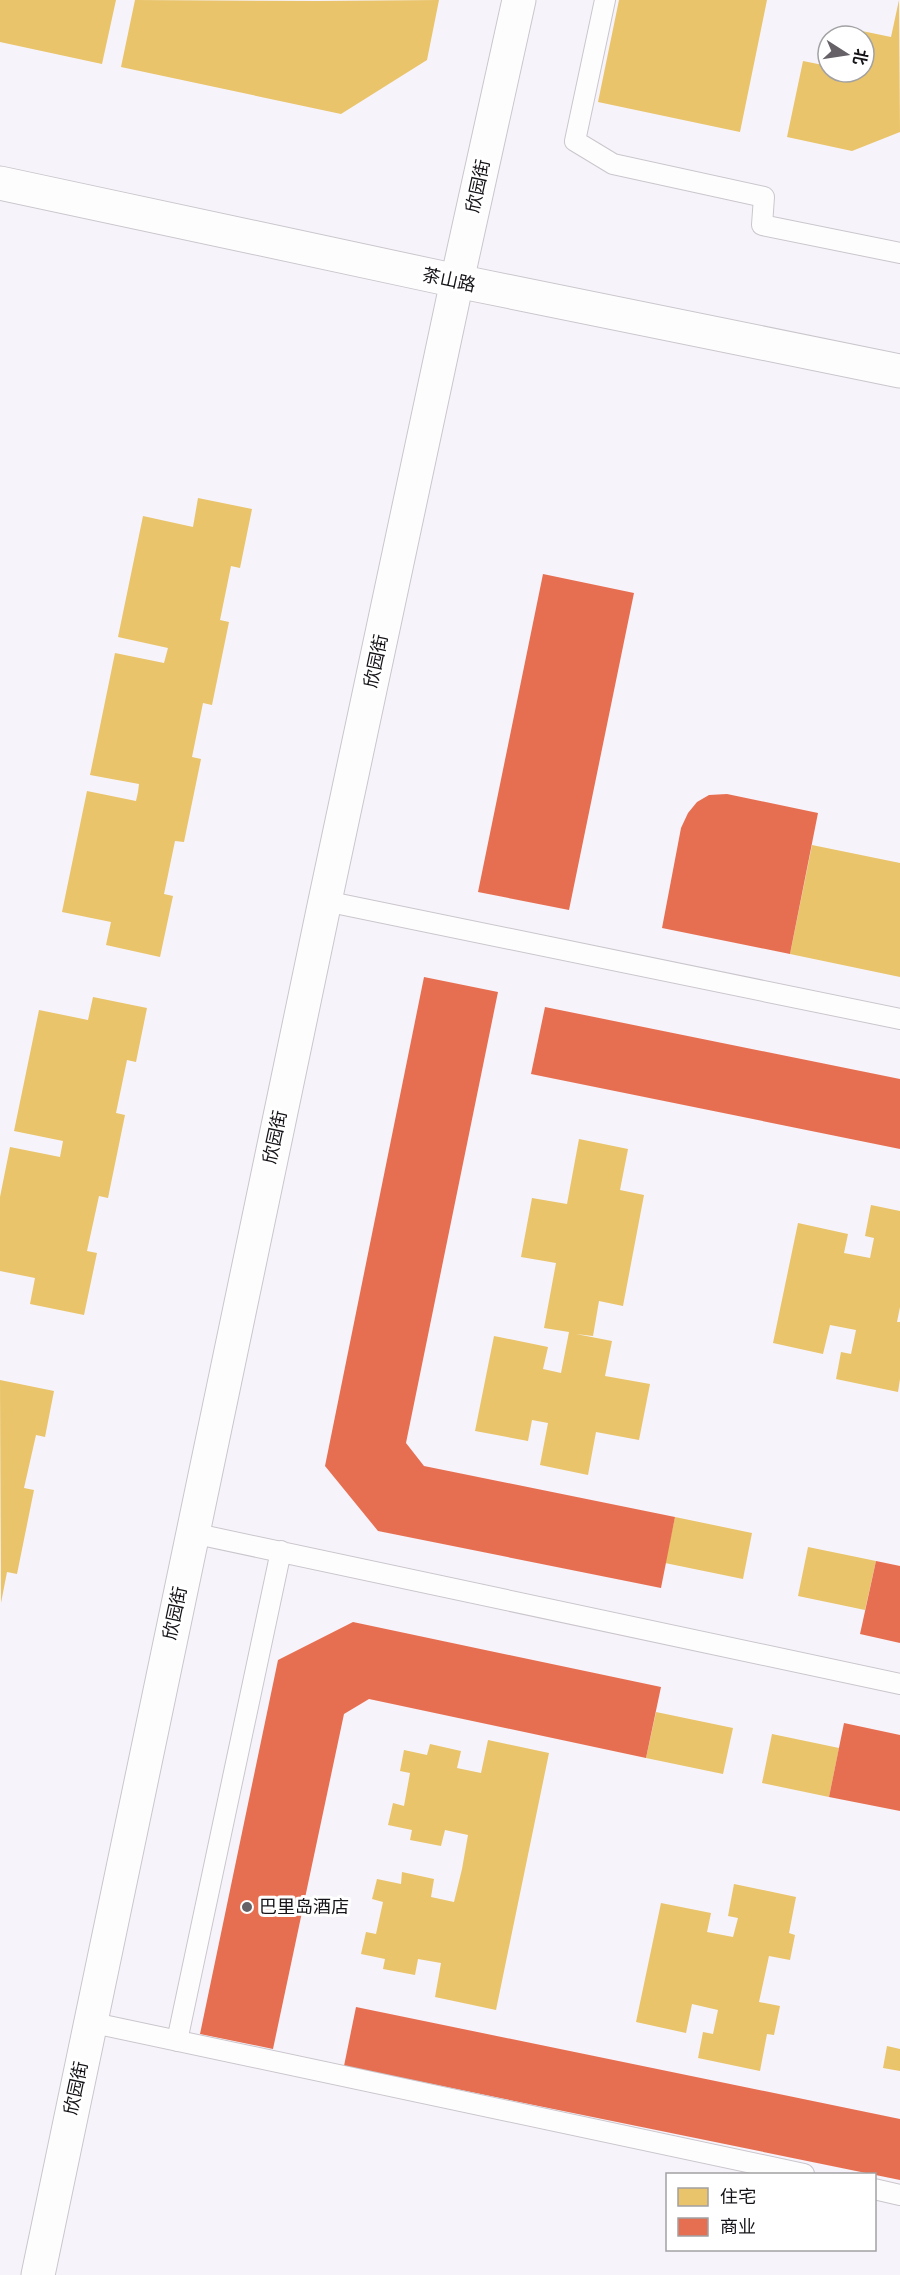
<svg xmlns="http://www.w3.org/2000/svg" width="900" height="2275" font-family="Helvetica,'Noto Sans SC',sans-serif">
<rect width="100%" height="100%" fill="#f7f3fa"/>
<path fill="#e9c46a" d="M0 0H116L102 64 0 42Z
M135 0 317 1 439 0 427 60 341 114 121 67Z
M619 0H767L740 132 598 102Z
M899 0 900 132 852 151 787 137 803 61 828 66V72H864L862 31 891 37Z
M198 498 252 509 240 568 231 566 220 620 229 622 212 705 203 703 192 757 201 759 184 842 175 841 164 894 173 896 160 957 106 945 111 922 62 912 87 791 136 801 138 792 139 784 90 775 115 653 164 663 168 648 118 637 143 516 193 527Z
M812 845 900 863V977L790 954Z
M93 997 147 1008 136 1062 127 1060 116 1113 125 1115 108 1198 99 1196 87 1251 97 1253 84 1315 30 1304 35 1278 0 1271V1197L10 1147 60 1157 63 1141 14 1131 39 1010 88 1020Z
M579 1139 628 1149 620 1190 644 1195 623 1306 599 1301 593 1336 576 1334 612 1341 605 1376 650 1384 639 1440 596 1432 588 1475 540 1465 548 1423 532 1420 528 1441 475 1431 494 1336 548 1347 543 1369 561 1373 569 1332 544 1328 556 1263 521 1257 532 1198 567 1204Z
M871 1205 900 1211V1307L897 1322H900V1379L898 1392 836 1379 841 1352 851 1354 856 1330 830 1325 823 1354 773 1343 798 1223 848 1234 844 1253 870 1258 874 1238 865 1236Z
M0 1380 54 1391 45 1437 36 1435 24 1488 34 1490 17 1574 7 1572 1 1603Z
M675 1517 752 1533 743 1579 665 1563Z
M808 1547 876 1561 865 1610 798 1596Z
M656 1712 733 1728 723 1774 646 1758Z
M772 1734 839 1748 829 1797 762 1783Z
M488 1740 549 1753 496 2010 435 1997 441 1963 418 1959 415 1975 383 1969 385 1959 361 1954 366 1932 376 1934 383 1902 372 1899 377 1879 401 1884 402 1872 434 1879 431 1897 454 1902 462 1869 468 1835 445 1830 441 1846 410 1840 412 1830 388 1825 393 1803 404 1806 410 1773 400 1771 404 1750 427 1755 430 1744 461 1751 457 1768 481 1773Z
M734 1884 796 1897 789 1933 795 1935 790 1960 769 1956 759 2002 780 2006 774 2035 767 2034 760 2071 698 2058 703 2032 713 2034 718 2010 692 2004 686 2033 636 2022 661 1903 711 1913 707 1932 733 1937 738 1918 728 1916Z
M887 2046 900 2049V2071L883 2068Z"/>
<path fill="#e76f51" d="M543 574 634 593 569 910 478 892Z
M727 794 818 813 790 954 662 928 681 828 688 813 697 802 709 795Z
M424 977 498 992 406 1443 424 1466 675 1517 661 1588 378 1531 325 1466Z
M545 1007 900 1079V1149L531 1074Z
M876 1561 900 1566V1643L860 1634Z
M353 1622 661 1687 646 1758 369 1699 344 1714 273 2049 200 2034 278 1660Z
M844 1723 900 1735V1811L829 1797Z
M356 2007 900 2119V2180L344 2066Z"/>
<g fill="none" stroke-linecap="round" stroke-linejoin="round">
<g stroke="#cac6cc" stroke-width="22">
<path id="lane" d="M605 0 575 141 613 164 764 197 762 225 900 253
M325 901 900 1019
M192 1533 900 1684
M89 2022 804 2174
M177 2041 281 1551
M874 2189 900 2195"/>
</g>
<g stroke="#cac6cc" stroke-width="35">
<path id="street" d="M38 2275 325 901 457 281 519 0"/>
</g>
<g stroke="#cac6cc" stroke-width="35">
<path id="secondary" d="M0 183 457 281 900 371"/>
</g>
<use href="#lane" stroke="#fefdfe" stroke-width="20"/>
<use href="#street" stroke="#fefdfe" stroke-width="33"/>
<use href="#secondary" stroke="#fefdfe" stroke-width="33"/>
</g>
<circle fill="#656167" stroke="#fff" stroke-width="2" cx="247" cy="1907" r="6"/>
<g text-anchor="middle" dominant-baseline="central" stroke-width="6" stroke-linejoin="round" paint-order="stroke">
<g font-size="18" fill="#161318" stroke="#fff">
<text transform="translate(478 186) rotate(-78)">欣园街</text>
<text transform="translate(449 280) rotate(12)">茶山路</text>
<text transform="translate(376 661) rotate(-78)">欣园街</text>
<text transform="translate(275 1137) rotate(-78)">欣园街</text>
<text transform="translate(175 1613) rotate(-78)">欣园街</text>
<text transform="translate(76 2088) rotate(-78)">欣园街</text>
</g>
<g font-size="18" fill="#161318" stroke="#fff" text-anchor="start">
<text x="259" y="1907">巴里岛酒店</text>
</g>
</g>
<rect x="666" y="2173" width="210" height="78" fill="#ffffff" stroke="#a2a1a3" stroke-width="1.5"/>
<rect x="678" y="2188" width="30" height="18" fill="#e9c46a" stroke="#a2a1a3" stroke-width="1.5"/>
<text x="720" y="2203" font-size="18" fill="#161318">住宅</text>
<rect x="678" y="2218" width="30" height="18" fill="#e76f51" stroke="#a2a1a3" stroke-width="1.5"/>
<text x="720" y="2233" font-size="18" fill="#161318">商业</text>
<g transform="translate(846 54) rotate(102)"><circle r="28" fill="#ffffff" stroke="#a2a1a3" stroke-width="1.5"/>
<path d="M0-4.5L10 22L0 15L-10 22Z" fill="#656167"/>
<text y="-9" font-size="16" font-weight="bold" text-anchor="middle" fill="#161318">北</text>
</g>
</svg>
